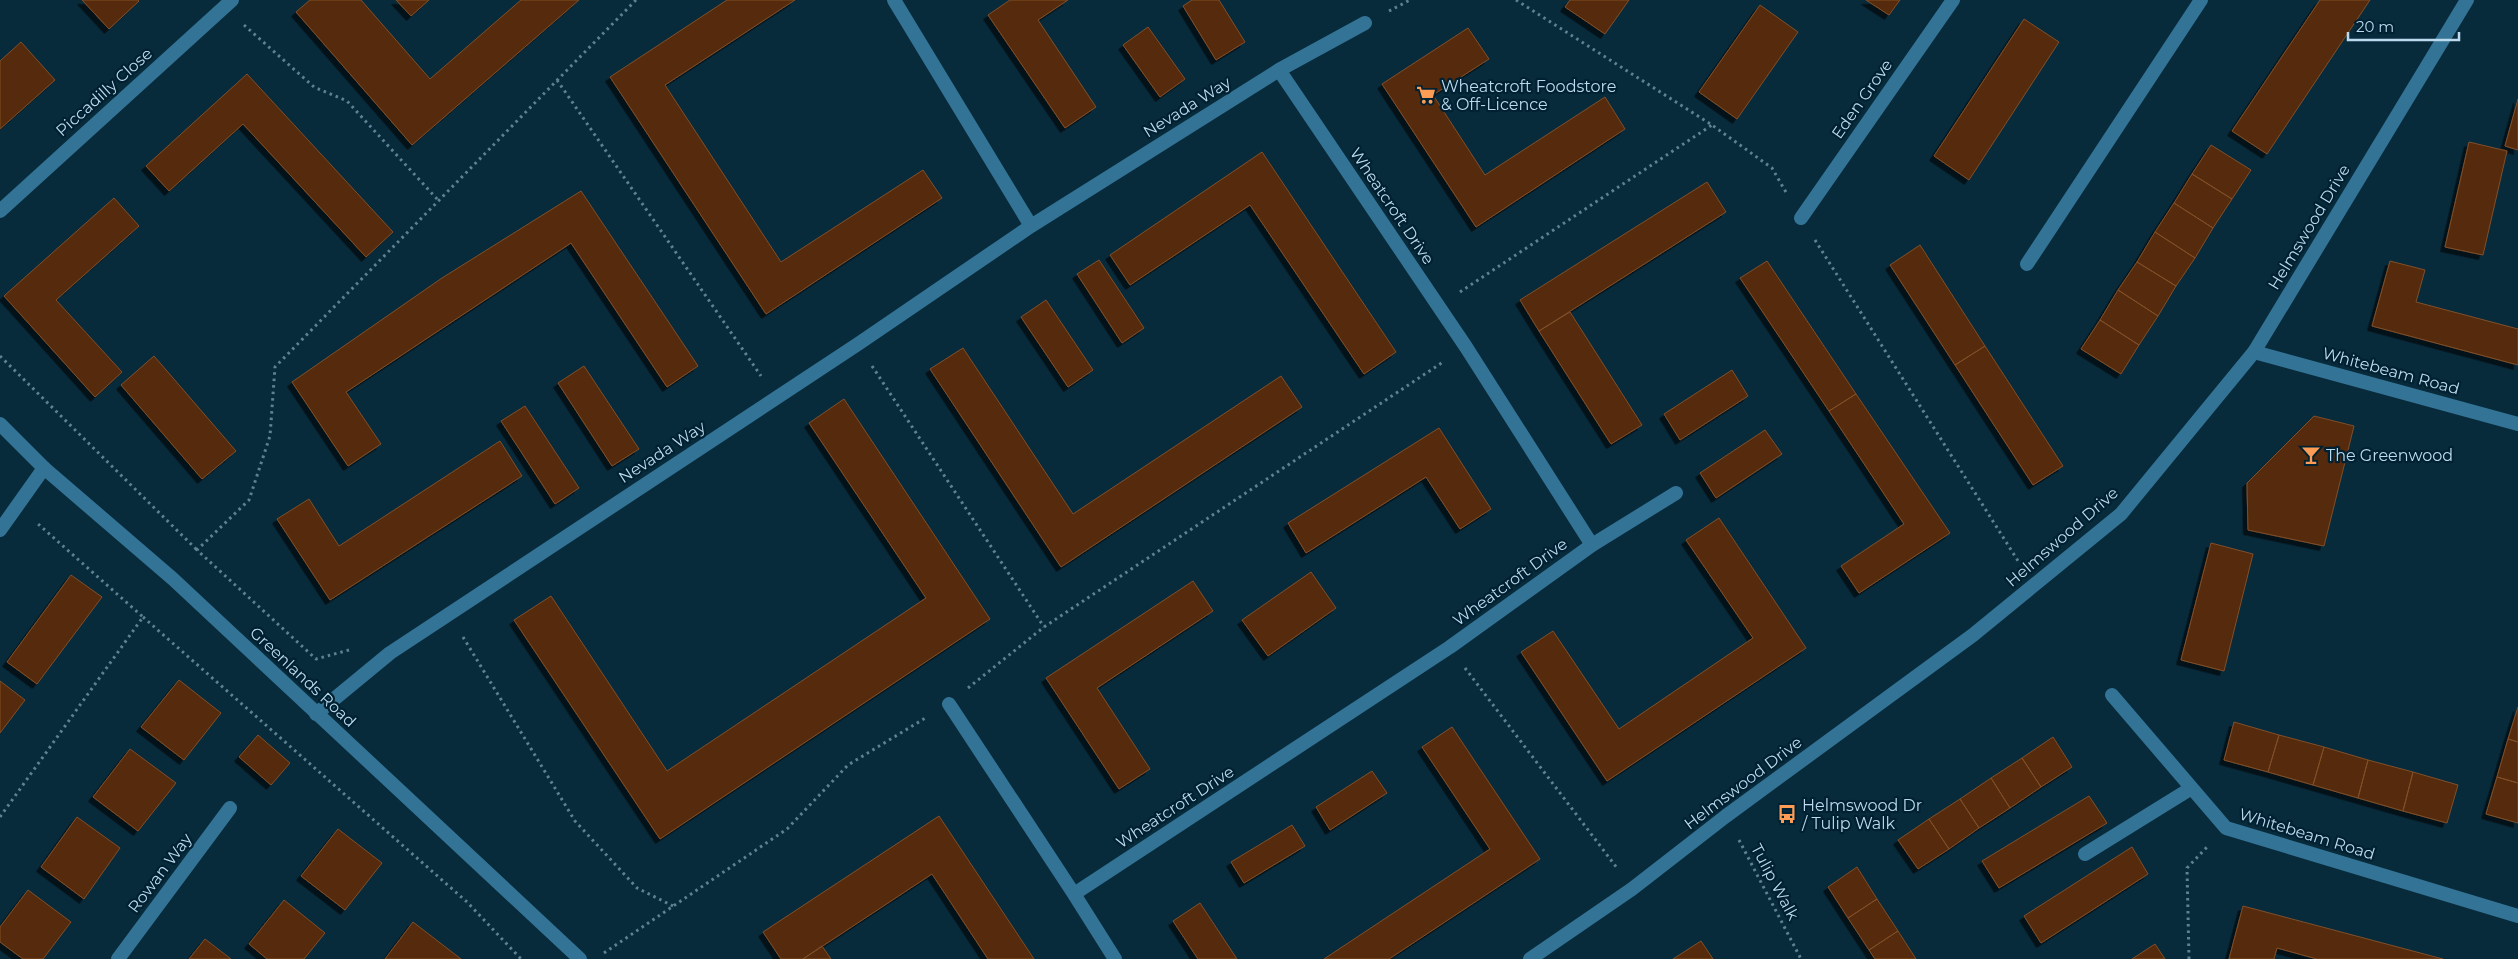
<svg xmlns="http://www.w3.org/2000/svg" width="2518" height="959" font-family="Montserrat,sans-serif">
<defs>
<filter id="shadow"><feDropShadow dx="-4.5" dy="4.5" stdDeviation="0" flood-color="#0009"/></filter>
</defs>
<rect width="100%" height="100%" fill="#082b3c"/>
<path fill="#542b08" stroke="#814f2b" filter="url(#shadow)" d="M82 0H138L139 1 109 29Z
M310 0H361L430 79 521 0H579L412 145 296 12Z
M396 0H429L411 16Z
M727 0H795L665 85 781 262 923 170 942 198 766 314 610 77Z
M1010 0H1068L1038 20 1096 107 1065 128 988 15Z
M1192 0H1219L1245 42 1216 60 1183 6Z
M1570 0H1629L1605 34 1565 7Z
M1866 0H1900L1889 15Z
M2320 0H2370L2267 154 2232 131Z
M1760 5 1798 32 1737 119 1699 92Z
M2024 19 2059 42 1969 180 1934 156Z
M1148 27 1185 79 1160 97 1123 45Z
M1468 28 1489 59 1433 95 1485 175 1605 97 1625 129 1476 227 1382 84Z
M21 42 55 80 0 129V61Z
M247 74 393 232 366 257 243 124 169 191 146 166Z
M2518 99V150L2505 146Z
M2469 142 2507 151 2483 255 2445 247Z
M2211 145 2251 170 2232 199 2192 174Z
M1262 152 1396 352 1364 374 1250 205 1130 285 1110 255Z
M2192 174 2232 199 2213 228 2174 203Z
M1707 182 1726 212 1539 331 1520 300Z
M581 191 698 366 667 387 571 243 346 392 381 444 348 466 292 382 442 278Z
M114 198 139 226 56 300 122 372 95 397 4 296Z
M2174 203 2213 228 2195 258 2155 232Z
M2155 232 2195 258 2176 286 2137 262Z
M1920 245 1985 346 1955 365 1890 265Z
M1099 260 1144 328 1122 343 1077 274Z
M1767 261 1856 394 1829 411 1740 278Z
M2390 261 2425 270 2416 302 2518 329V365L2372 326Z
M2137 262 2176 286 2158 316 2118 290Z
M2118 290 2158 316 2139 345 2100 320Z
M1046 300 1093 370 1068 387 1021 317Z
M1570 312 1642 425 1611 444 1539 331Z
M2100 320 2139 345 2121 374 2081 349Z
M1985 346 2063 466 2033 485 1955 365Z
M963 348 1073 514 1281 376 1302 407 1061 567 930 369Z
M154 356 236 451 202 479 121 385Z
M584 366 639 449 612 466 558 383Z
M1732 370 1748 396 1680 440 1664 414Z
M1856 394 1950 533 1859 593 1841 566 1904 524 1829 411Z
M844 399 990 619 660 839 514 620 551 596 667 771 926 598 809 423Z
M525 406 579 488 555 504 501 421Z
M2314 416 2354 426 2324 546 2248 530 2247 483Z
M1439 428 1491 509 1460 529 1426 477 1306 553 1288 523Z
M1765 430 1782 454 1716 498 1700 473Z
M500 441 522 476 330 600 277 519 309 499 339 546Z
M1719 518 1806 648 1607 781 1521 652 1553 631 1619 729 1753 638 1686 540Z
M2211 543 2253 554 2224 671 2181 660Z
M1311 572 1336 608 1268 656 1242 620Z
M71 575 102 597 37 684 7 662Z
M1193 581 1213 611 1097 688 1150 769 1119 789 1046 678Z
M179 680 221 713 184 760 141 727Z
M0 681 25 700 0 733Z
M2518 707V742L2508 739Z
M2234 722 2279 735 2268 772 2224 760Z
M1452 727 1540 859 1389 959H1324L1490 849 1422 747Z
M258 735 290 763 271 785 239 757Z
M2279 735 2324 747 2313 785 2268 772Z
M2053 737 2072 767 2041 787 2022 758Z
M2508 739 2518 742V783L2497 777Z
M2324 747 2368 760 2358 798 2313 785Z
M130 749 176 783 138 831 93 797Z
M2022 758 2041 787 2010 808 1991 778Z
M2368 760 2413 772 2403 811 2358 798Z
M1372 771 1387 793 1330 830 1316 807Z
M2413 772 2458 785 2447 823 2403 811Z
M2497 777 2518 783V823L2486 814Z
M1991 778 2010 808 1979 828 1960 799Z
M2089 796 2107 823 1999 888 1982 861Z
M1960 799 1979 828 1949 849 1929 819Z
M939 816 1034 959H988L932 874 803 959H781L763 932Z
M77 817 120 848 84 899 41 867Z
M1929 819 1949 849 1918 869 1898 840Z
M1292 825 1305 846 1244 883 1231 862Z
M338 829 382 863 345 910 301 876Z
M2132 847 2148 874 2041 943 2024 916Z
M1857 867 1877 899 1848 918 1828 887Z
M28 890 71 922 43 959H23L0 942V927Z
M1877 899 1898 931 1869 950 1848 918Z
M284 900 325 933 304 959H267L249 944Z
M1200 903 1237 959H1198L1173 921Z
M2243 906 2443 959H2317L2277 948 2274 959H2229Z
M413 922 461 959H385Z
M1898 931 1916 959H1875L1869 950Z
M205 939 231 959H189Z
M1701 941 1713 959H1673Z
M2155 944 2165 959H2132Z
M822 946 831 959H803Z"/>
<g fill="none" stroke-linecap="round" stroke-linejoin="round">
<path stroke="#608193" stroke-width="3" stroke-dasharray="2.5 4" stroke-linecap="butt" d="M1516 0 1712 125 1772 168 1787 194
M1389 11 1410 0
M244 25 314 87 347 101 438 200
M557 80 761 376
M1815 240 2020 564
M1460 292 1712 125
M0 356 197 550
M872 366 1044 627
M143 617 467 902 521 959
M463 637 575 821 637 888 673 906
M349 650 316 659 197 550 249 500 270 436 275 367 636 0
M1465 668 1617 868
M968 688 1044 627 1443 362
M0 817 143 617 37 523
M1739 840 1801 959
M604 953 787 829 848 765 927 717
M2189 959 2187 868 2208 846"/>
<path stroke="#337395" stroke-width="14" d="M2027 264 2201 0
M2085 854 2190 789"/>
<path stroke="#337395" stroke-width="14" d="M894 0 1031 226
M0 211 232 0
M1801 218 1953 0
M2254 352 2518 424
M0 530 44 468
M1592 545 1676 493
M2112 695 2226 828 2518 916
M949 704 1074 894
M316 714 390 653 858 344 1031 226 1279 70 1365 23
M118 959 230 808
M1115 959 1074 894 1450 647 1592 545 1466 347 1279 70"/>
<path stroke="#337395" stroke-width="14" d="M0 424 44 468 173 579 580 959
M1530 959 1632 889 1726 816 1973 635 2121 514 2254 352 2467 0"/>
</g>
<defs>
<g id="supermarket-bare" transform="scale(1.5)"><path d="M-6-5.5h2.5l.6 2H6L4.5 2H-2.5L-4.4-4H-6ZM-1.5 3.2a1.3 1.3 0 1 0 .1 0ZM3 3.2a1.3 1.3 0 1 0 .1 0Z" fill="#fd9c55" stroke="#002132" stroke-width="2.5" paint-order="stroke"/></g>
<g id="bar-bare" transform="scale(1.5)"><path d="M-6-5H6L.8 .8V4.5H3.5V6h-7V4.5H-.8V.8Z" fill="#fd9c55" stroke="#002132" stroke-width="2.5" paint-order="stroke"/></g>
<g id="bus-bare" transform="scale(1.5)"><path d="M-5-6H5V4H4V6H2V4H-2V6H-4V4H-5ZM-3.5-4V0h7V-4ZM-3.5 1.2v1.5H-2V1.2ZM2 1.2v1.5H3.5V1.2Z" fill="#fd9c55" stroke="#002132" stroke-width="2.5" paint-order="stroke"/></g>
</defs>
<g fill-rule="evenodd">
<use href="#supermarket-bare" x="1426" y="95"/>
<use href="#bar-bare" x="2311" y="455"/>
<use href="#bus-bare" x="1787" y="814"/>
</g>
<g text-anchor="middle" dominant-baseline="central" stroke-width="4.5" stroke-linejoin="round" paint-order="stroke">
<g font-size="16" fill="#bbdaed" stroke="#002132" text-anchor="start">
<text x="1441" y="86">Wheatcroft Foodstore<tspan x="1441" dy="18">&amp; Off-Licence</tspan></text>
<text x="2326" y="455">The Greenwood</text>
<text x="1802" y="805">Helmswood Dr<tspan x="1802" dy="18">/ Tulip Walk</tspan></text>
</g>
<g font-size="16" fill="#bbdaed" stroke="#002132">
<text transform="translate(104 92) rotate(-42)">Piccadilly Close</text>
<text transform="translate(1862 99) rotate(-55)">Eden Grove</text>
<text transform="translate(1187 107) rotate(-32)">Nevada Way</text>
<text transform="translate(1392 206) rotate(56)">Wheatcroft Drive</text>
<text transform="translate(2309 227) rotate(-59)">Helmswood Drive</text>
<text transform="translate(2391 371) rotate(15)">Whitebeam Road</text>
<text transform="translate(662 452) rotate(-33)">Nevada Way</text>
<text transform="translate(2062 537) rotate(-41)">Helmswood Drive</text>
<text transform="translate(1510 582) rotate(-36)">Wheatcroft Drive</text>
<text transform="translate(303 677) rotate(43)">Greenlands Road</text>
<text transform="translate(1743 783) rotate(-37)">Helmswood Drive</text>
<text transform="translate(1175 807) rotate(-33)">Wheatcroft Drive</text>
<text transform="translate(2307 834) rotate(17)">Whitebeam Road</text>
<text transform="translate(160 873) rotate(-53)">Rowan Way</text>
<text transform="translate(1775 882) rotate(62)">Tulip Walk</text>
</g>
</g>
<path d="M2348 32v8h111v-8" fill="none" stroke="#bbdaed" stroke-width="2.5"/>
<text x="2356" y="32" font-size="15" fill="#bbdaed" stroke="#002132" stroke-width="4" paint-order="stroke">20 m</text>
</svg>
